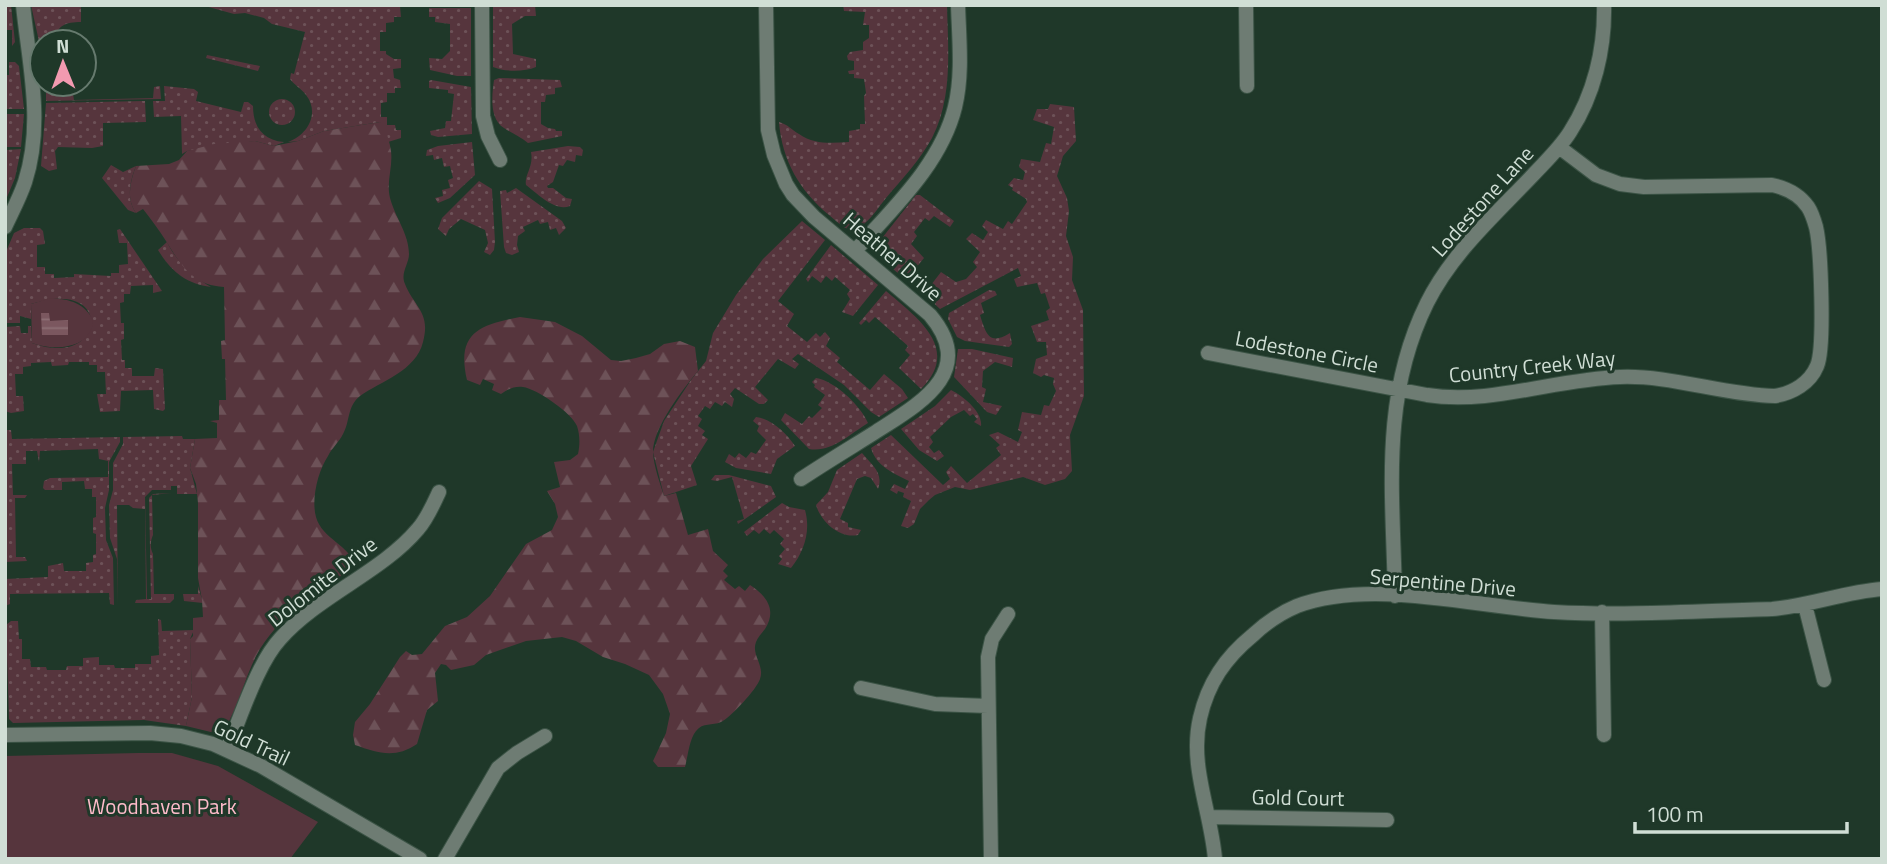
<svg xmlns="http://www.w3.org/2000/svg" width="1887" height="864" font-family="'Titillium Web',sans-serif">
<defs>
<pattern id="grass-dots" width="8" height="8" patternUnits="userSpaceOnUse" patternTransform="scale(1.75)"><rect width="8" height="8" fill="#56353d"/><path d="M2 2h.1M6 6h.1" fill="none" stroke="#6d5258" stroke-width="1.8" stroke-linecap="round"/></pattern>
<pattern id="forest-firs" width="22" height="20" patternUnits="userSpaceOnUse" patternTransform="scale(1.75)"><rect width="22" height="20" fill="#56353d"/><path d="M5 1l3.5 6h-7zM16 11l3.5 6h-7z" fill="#6d5258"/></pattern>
<pattern id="water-rules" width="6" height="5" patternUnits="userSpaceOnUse" patternTransform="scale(1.75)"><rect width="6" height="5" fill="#7b575f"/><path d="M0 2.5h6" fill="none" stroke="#8d6f75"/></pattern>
</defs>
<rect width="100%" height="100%" fill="#1f3829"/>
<path fill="url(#grass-dots)" d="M5 5H11L15 42 12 46V30H5Z
M31 5H94V6L81 7V22C66 22 56 25 55 42H42V55Z
M184 5 400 6 401 17H394V22L386 23V32H380V51H386V54L394 59H401V68L393 69 394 78 400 80 401 88H395V93H387V102L381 103V117H387V125H395L396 130H401V138L388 142 380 122 324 131 298 141 288 142C308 135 320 113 306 95 301 88 294 85 290 79L291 73 294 74 305 32 272 24 264 18 245 13 234 14 205 6Z
M535 5 536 16H525L512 24 513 54 536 59V67C524 72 505 72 493 67V6Z
M843 5H947C948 50 953 97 932 138 920 160 902 179 886 198 877 209 866 228 851 230 843 228 836 221 829 215 800 191 782 161 779 122 787 124 792 130 799 134 815 145 831 143 849 142V131L860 129V124H865L864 96 866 93 864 79 854 78V74H849L848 71 854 70V61L848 60 847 56 850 52 863 50V42L869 38V25H863L865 12 844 11Z
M429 8H471V76H457L430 70 429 58 442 59 450 51V24L435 22V17H429Z
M207 55 260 66 258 71 206 58Z
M9 62H15L19 66 24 109H5V75H9Z
M499 78 560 80 562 87 555 88V94L546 95 545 102H541V124L548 128 555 129 556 131H562V136L528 143C521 137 513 134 504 128 489 119 492 95 494 80Z
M431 80 471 87 472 134 438 137 431 135 430 131 445 128 446 121H451L454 94 448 93V90L429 88V81Z
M46 84H64L72 88 74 100 153 98 154 87 160 86 161 99 46 101Z
M164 86 194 89 198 92 196 101 241 112 244 102H248L253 106C253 127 263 140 284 142L274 146 255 141 187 151 182 154 181 116 154 117 153 101H165Z
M269 112a13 13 0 1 1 26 0a13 13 0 1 1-26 0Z
M145 101 146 122 103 123V146L92 148 58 147 55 151 57 169 49 171 41 166 46 103Z
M1050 104 1074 107 1076 141 1063 156 1057 176 1067 198 1069 211 1066 236 1073 257 1072 280 1083 310 1084 396 1070 435 1072 471 1065 479 1045 485 1023 477 970 490 955 487 935 495 929 500 920 509 914 524 908 528 901 526 911 501 903 497 904 493 898 491 897 494 890 490 894 484 905 489 909 481C893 473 876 466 871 448L891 435 943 485 950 479 946 472 951 466 967 483 1001 455 996 448 1000 445 989 435 998 432 1018 442 1022 432 1018 430 1022 412 1041 415 1044 405 1049 406 1056 391 1053 384 1054 378 1044 375 1041 377 1033 373 1036 359 1047 355 1046 342H1037L1031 326 1049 320 1046 311 1050 308 1045 293 1041 294 1037 283 1017 287 1014 279 1021 276 1018 268 940 309 924 294 941 272 956 282 966 279 977 267 973 262 980 252 966 239 972 233 983 240 988 232 982 226 986 220 1003 229 1008 221 1012 224 1027 202 1026 199 1012 190 1013 188 1008 185 1014 178 1023 180 1025 172 1019 167 1021 159 1040 162 1046 143 1051 144 1054 127 1033 120 1037 109H1048Z
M5 114H24L21 147H5Z
M472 142 475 175 450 198 438 203 435 198 443 196 442 190 450 188 448 180 453 178 450 166 444 167 442 158 434 160 433 155 426 156 427 150 438 146Z
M568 146 580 147 583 150 582 156 576 155 575 162 567 160 563 166 559 165 553 182 547 186 548 188H553L566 198 572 199 570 206C555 212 538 194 526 185 524 175 534 167 531 152Z
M21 149 15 178 5 202 6 150Z
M111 165 123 172 136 166C130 181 126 199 136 213L128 210 102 178Z
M479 181 492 189 495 242 494 250 490 255 484 252 488 243 485 230 461 219 449 229 446 236 438 229 442 218Z
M516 188 562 221 566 228 559 235 556 228 550 230 548 222 540 224 538 220 523 227 525 231 518 236 517 245 519 252 512 255 506 253 504 247 500 191 506 190 507 193Z
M916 195H920L954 221 950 227 934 216 929 221 925 218 914 232 917 236 911 244 924 258 906 280 880 258 875 247Z
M802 221 825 240 778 301 794 314 787 326 807 342 816 333 820 337 825 332 830 338 826 346 840 358 837 362 870 390 884 374 902 389 908 398 879 417 871 412 844 385 798 354 792 359 799 364 795 369 778 359 755 387 768 400 764 404H759L735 388 730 394 734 399 732 407 725 402 722 406 715 402 710 409 705 406 698 416 702 419 698 426 705 431 702 435 708 439 691 466 697 485 664 496 653 452 664 421 691 380 706 361 713 333 736 295 763 259Z
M24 228H40L43 231 45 244 37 245V267H45V274H54V278L74 277V274L111 276V273H119V265L128 264 127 243H119L117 230 120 229 162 291 153 293V285L131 286 130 294H124V302L120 303 121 323H124V339L121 340 122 360H125V368H132V376H154L155 368 163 369 165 409 163 411 154 409 153 390 121 391 120 411 100 412 97 394H106L105 372H97V365H89V362H69L68 365 52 366 51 362 31 363V366L23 367V374H15L16 396H23L24 411 11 413 5 411V327L20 326 21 333H28V326H31L32 343C98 368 114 293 53 299 46 300 38 302 31 304V319L20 316V323H5V254L14 233Z
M167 242C175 260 194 277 211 287 186 284 171 271 158 250Z
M831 245 878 285 853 316 842 312 850 299 847 294 850 290 835 277 832 281 826 276 821 283 812 276 808 282 806 279Z
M989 290 995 291 997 295 981 303 984 313 980 315C986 334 989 346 1010 333L1012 344 1009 347 965 341 957 337 948 319 949 313Z
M886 291C916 317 962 348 921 389L899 368 910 355 905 350 908 346 875 317 869 323 866 320 861 325 859 323Z
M958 349H972L1013 358 1012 367 995 362 983 371 982 387 986 389 983 402 1002 406 996 415 987 412 954 377Z
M816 378C835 381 861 406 868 423 850 434 831 453 809 449L781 420 785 413 802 424 809 416 812 418 822 408 818 405 825 395 814 387 815 385 812 382Z
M951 390C963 396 983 412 981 426L974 422 977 419 973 414 970 416 964 410 951 417 930 437 933 442 929 447 934 453 939 450 944 456 937 461 919 450 901 429 935 406Z
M756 417C772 419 787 434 795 446L777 459 771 474 736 468 725 462 729 454 735 458 739 453 746 458 751 452 756 454 766 440 757 431 759 426 753 421Z
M5 430H11L12 439 120 437V442L109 462V490L105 508 106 540 113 558 114 605 110 604 109 593 10 594V604L5 606V579L48 577V566L63 563 64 571H86V563L93 562V555L96 554V534L93 533V518L96 517V497H92V489H85L84 481 62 482V490H45L43 488 44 481 50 478 108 477V461L99 459 98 449 40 451 39 462 37 451H26V464H12L13 495H27L25 498H15L16 557H25L27 561 5 562Z
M182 436 183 439H195L190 468 197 494H177V486H171V490H152L145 497 147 599H151L149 498 153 494 171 493 152 495 153 535C150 542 150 548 153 554L154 594H174V599L170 603H135L136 600 146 599 145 509 133 508 129 505H117L118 605 117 559 110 538 109 505 113 490V463L123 444V437Z
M862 453C872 465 884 473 878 489L871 478 865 476 857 479 840 519 848 523V527L861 530 858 535C840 539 821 522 816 505L828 492 837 470Z
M715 475H729L771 486 776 497 738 524 737 521 744 519 732 477 717 481 711 480Z
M782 503 789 507 805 510C811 531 804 552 791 568L778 564 782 559 779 556 785 549 780 544 784 539 774 530 770 534 764 529 759 534 754 530 747 536 744 532Z
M198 586 203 603 184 601 183 594H198Z
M158 619 161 620 162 631 194 630 190 639 192 697 186 726 144 720 13 723 9 719 6 625 11 621H18L19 639H22V659H30L31 667H46L47 670H66L67 666H83V658L99 657V665H114L115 668H135V664H151V656L159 655Z"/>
<path fill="url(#forest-firs)" d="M380 122 385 125C386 134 390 142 391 151 393 168 386 181 390 198 395 217 409 234 409 254 409 264 400 273 405 284 414 307 431 312 423 342 416 371 381 381 360 396 347 406 350 422 343 434 339 442 332 448 328 456 318 471 311 499 316 517 322 539 350 545 355 566 318 592 278 615 256 656 244 680 238 708 224 730L215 733 186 726 192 697 190 639 193 636V618L203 617 202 600 198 578V503L196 484 190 468 195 439 217 438V423L210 421 219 420V400H226L225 359H222L221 341 225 340 224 287C192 285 181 265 166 241 159 230 151 219 143 209L136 213C126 199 130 182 136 166L169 164 179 160 187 151 214 144 255 141 274 146 298 141 324 131Z
M520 317 555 322 582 336 611 360 621 361 636 358 650 354 664 344 680 341 695 347 698 371C683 389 652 429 653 453 654 467 660 483 664 496L676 493 688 535 708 529 713 551 728 565 723 571 728 576 724 580 735 589 739 586 745 591 750 585C767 596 777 610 765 629 762 633 758 637 756 642 751 655 765 665 760 679 757 689 730 718 721 722 712 726 703 722 696 731 689 740 688 756 685 767H658L653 761 666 733 670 714 663 694 649 675 625 664 603 657 576 641 562 637 526 641 486 655 474 665 451 670 446 665 441 664 435 673 438 701 427 710 417 744C395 759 378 753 355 745L353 735 355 722 370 704 400 657 406 651 412 655 422 654 445 626 467 617 490 596 526 544 552 530 558 517 555 504 547 491 560 487 554 462 570 460 578 454C580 445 580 435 577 426 572 413 537 389 523 387 514 386 508 389 501 394L492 390 494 384 483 379 480 385 467 380C456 333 479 325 520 317Z"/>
<path fill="#56353d" d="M48 299C66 298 84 302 93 320 92 350 52 351 32 343L31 304Z
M138 753H172L218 766 318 822 290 859H5V756Z"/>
<path fill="url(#water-rules)" d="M41 313H49L50 321 68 320V335H42Z"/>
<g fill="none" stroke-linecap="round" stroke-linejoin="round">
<g stroke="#3b5345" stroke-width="16">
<path id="street" d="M482 5 483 116 488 136 500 160
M766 5 768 130 774 155 786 184 793 195 814 217 930 315C979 373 917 405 874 433 850 448 825 463 801 479
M1246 5 1247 86
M5 227C12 212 20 197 25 182 44 123 29 65 23 5
M855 251C893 208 941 164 955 107 963 74 959 38 958 5
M1208 353 1427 395C1491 405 1555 379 1620 377 1672 375 1723 395 1775 396 1793 393 1810 383 1817 366 1825 348 1821 248 1816 227 1814 220 1812 213 1808 207 1799 194 1786 188 1772 185L1644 187 1620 184 1596 175 1559 147
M1395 596C1393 494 1380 398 1427 303 1452 253 1494 216 1532 176 1545 162 1560 148 1570 132 1594 95 1605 49 1604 5
M1805 605 1824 680
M1602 612 1604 735
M861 688 935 704 988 706
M5 735 150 733 181 736 213 744 261 766 420 859
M227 749C241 717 257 664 280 639 318 596 382 572 418 529 427 519 433 505 439 492
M1209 817 1387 820
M445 859 498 768 517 753 545 736
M991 859 988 657 992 639 1008 614
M1215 859C1211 811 1189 766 1200 718 1208 683 1225 658 1253 635 1266 623 1280 613 1297 606 1371 578 1476 607 1554 612 1626 616 1700 611 1772 609 1809 606 1844 592 1882 589"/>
</g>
<use href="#street" stroke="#6e7c73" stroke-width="14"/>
</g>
<g text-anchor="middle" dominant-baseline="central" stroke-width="6" stroke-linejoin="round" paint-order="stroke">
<g font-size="21" fill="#d0ded5" stroke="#1f3829">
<text transform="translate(1482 201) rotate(-48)">Lodestone Lane</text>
<text transform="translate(893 256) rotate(41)">Heather Drive</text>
<text transform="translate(1307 351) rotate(11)">Lodestone Circle</text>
<text transform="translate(1532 366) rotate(-6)">Country Creek Way</text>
<text transform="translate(322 581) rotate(-38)">Dolomite Drive</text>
<text transform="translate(1443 582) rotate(5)">Serpentine Drive</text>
<text transform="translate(252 742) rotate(25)">Gold Trail</text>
<text transform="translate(1298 797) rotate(1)">Gold Court</text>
</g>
<g font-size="21" fill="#febbca" stroke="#1f3829">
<text x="162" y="806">Woodhaven Park</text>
</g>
</g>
<rect width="1887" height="864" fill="none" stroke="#d0ded5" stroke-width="14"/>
<g transform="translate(63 63) rotate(359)"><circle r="33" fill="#1f3829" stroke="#667a6e" stroke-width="2"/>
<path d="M0-5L12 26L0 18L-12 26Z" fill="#f29ab0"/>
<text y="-10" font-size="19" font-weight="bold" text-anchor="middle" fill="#d0ded5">N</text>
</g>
<path d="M1635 822v10h212v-10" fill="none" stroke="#d0ded5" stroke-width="3.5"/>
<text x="1646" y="822" font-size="21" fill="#d0ded5" stroke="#1f3829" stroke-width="5" paint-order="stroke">100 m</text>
</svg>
